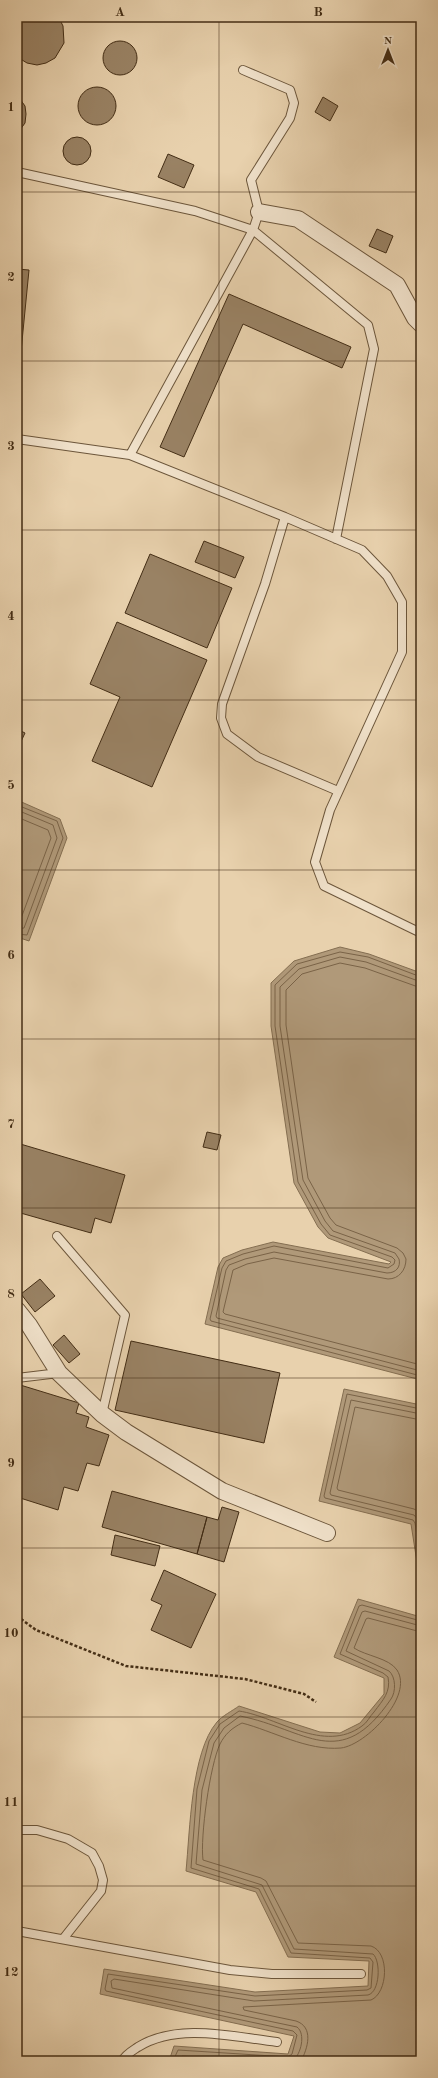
<svg xmlns="http://www.w3.org/2000/svg" width="438" height="2078" font-family="'Old Standard TT',serif">
<rect width="100%" height="100%" fill="#e8d1ad"/>
<filter id="stains"><feTurbulence type="fractalNoise" baseFrequency=".005" numOctaves="4"/><feColorMatrix values="0 0 0 0 .2 0 0 0 0 .09 0 0 0 0 .02 0 0 0 .5 -.17"/></filter>
<radialGradient id="worn" r=".72"><stop offset=".6" stop-color="#630" stop-opacity="0"/><stop offset="1" stop-color="#630" stop-opacity=".3"/></radialGradient>
<path fill="#b09979" stroke="#846e51" d="M17 800 60 819 67 838 29 941 17 937Z
M340 947 369 954 421 973V1380L205 1324 218 1267 223 1258 242 1250 273 1242 389 1264 391 1262 328 1238 318 1227 294 1183 271 1026V983L294 961Z
M344 1389 421 1405V1588L411 1524 319 1501Z
M358 1599 421 1617V2061H169L174 2046 288 2054 294 2036 100 1994 104 1969 255 1992 368 1986 369 1961 288 1957 256 1892 186 1871C190 1831 191 1752 217 1722 222 1716 232 1711 239 1706L320 1732 340 1733 360 1723 384 1694V1678L334 1657Z"/>
<g fill="none" stroke-linecap="round" stroke-linejoin="round">
<path stroke="#7a6347" stroke-width="1" d="M17 805 57 821 63 838 27 935 17 934
M17 810 53 825 57 838 24 928 17 929
M17 817 48 830 51 838 20 921 17 923
M421 977 368 957 340 952 297 964 275 985V1026L298 1182 321 1224 330 1235 392 1257 395 1260 394 1264 388 1268 274 1246 243 1254 226 1261 222 1268 210 1319 211 1321 421 1376
M421 982 366 962 340 957 299 969 280 987V1026L303 1180 325 1221 333 1231 395 1253 399 1259C401 1267 396 1273 387 1273L274 1252 245 1259 229 1265 226 1270 216 1316 217 1318 421 1371
M421 988 365 968 340 963 302 974 286 990V1025L308 1178 330 1218 336 1225 397 1248 403 1253 406 1259C406 1270 399 1279 388 1279L274 1258 247 1264 233 1270 223 1312 225 1314 421 1365
M421 1409 347 1394 324 1496 325 1498 413 1520 415 1523 421 1562
M421 1414 351 1400 330 1493 331 1495 414 1515 419 1521 421 1531
M421 1420 355 1407 337 1488 338 1490 414 1509 421 1513
M173 2061 178 2050 288 2057 292 2054 297 2035 293 2031 106 1991 105 1989 108 1974 255 1996 367 1990 371 1988 373 1962 370 1958 291 1953 259 1889 191 1868 197 1789 209 1741 220 1724 239 1711C278 1717 324 1754 362 1726 367 1723 370 1716 374 1712 383 1700 391 1692 388 1677L383 1673 340 1654 359 1606 362 1605 421 1621
M178 2061 182 2056 264 2061
M293 2061C301 2054 306 2034 297 2027L112 1988 111 1981 114 1979 254 2001 368 1995C380 1992 381 1961 373 1954L294 1949 262 1885 196 1864 202 1790 214 1743 224 1728 240 1716C306 1729 340 1774 391 1699 396 1692 396 1677 389 1671L346 1651 362 1612 365 1611 421 1626
M301 2061C308 2048 314 2027 296 2021L244 2010 243 2007 371 2000C388 1993 390 1952 371 1946L298 1943 266 1881 261 1878 203 1860C200 1837 210 1765 220 1744 225 1734 232 1728 242 1723 273 1731 307 1751 341 1748 366 1745 414 1696 397 1670 389 1658 366 1656 354 1648L366 1619 368 1618 421 1632"/>
</g>
<path fill="#998264" stroke="#432d15" d="M17 17 59 18 63 26 64 43 55 58 46 63 37 65 27 63 19 58 17 56Z
M103 58a17 17 0 1 1 34 0a17 17 0 1 1-34 0Z
M78 106a19 19 0 1 1 38 0a19 19 0 1 1-38 0Z
M17 95 25 106 26 114 25 123 17 134Z
M323 97 338 106 330 121 315 112Z
M63 151a14 14 0 1 1 28 0a14 14 0 1 1-28 0Z
M168 154 194 165 184 188 158 177Z
M377 229 393 236 386 253 369 246Z
M17 269 29 270 18 382H17Z
M229 294 351 347 342 368 243 324 184 457 160 447Z
M204 541 244 557 235 578 195 562Z
M150 554 232 588 207 648 125 613Z
M117 622 207 660 152 787 92 761 120 697 90 684Z
M17 729 25 733 17 750Z
M207 1132 221 1135 217 1150 203 1147Z
M17 1143 125 1175 111 1223 95 1218 91 1233 17 1212Z
M40 1279 55 1296 35 1312 21 1294Z
M64 1335 80 1354 69 1363 53 1345Z
M131 1341 280 1373 264 1443 115 1410Z
M17 1384 79 1403 76 1413 89 1417 86 1427 109 1435 99 1466 87 1463 78 1491 64 1487 58 1510 17 1497Z
M112 1491 207 1517 197 1554 102 1527Z
M222 1507 239 1512 224 1562 197 1554 207 1517 218 1520Z
M115 1535 160 1546 155 1566 111 1555Z
M164 1570 216 1594 191 1648 151 1630 162 1605 151 1600Z"/>
<g fill="none" stroke-linecap="round" stroke-linejoin="round">
<g stroke="#6c563b" stroke-width="10">
<path id="service" d="M17 172 195 211 253 230 368 325 374 349 336 539
M17 439 130 455 285 517 362 550 387 576 402 602V652L330 810 315 862 324 886 421 933
M130 455 253 230 259 212 251 180 290 118 294 103 290 90 243 70
M285 517 265 584 222 704 221 718 227 734 258 757 338 791
M57 1236 125 1315 102 1414
M17 1378 59 1373
M17 1830H37L68 1839 92 1853 99 1866 103 1880 101 1891 63 1939
M17 1931 230 1970 272 1974H361
M122 2061C126 2054 132 2051 138 2047 178 2022 234 2037 277 2042"/>
</g>
<g stroke="#6c563b" stroke-width="18">
<path id="minor" d="M259 212 298 219 397 285 415 318 421 324
M17 1310 29 1325 59 1373 102 1414 126 1432 222 1491 327 1533"/>
</g>
<path stroke="#432d15" stroke-width="2.5" stroke-dasharray="3 2" stroke-linecap="butt" d="M17 1616 36 1630 126 1666 245 1679 304 1694 316 1702"/>
<use href="#service" stroke="#f0e1ca" stroke-width="8"/>
<use href="#minor" stroke="#f0e1ca" stroke-width="16"/>
</g>
<path fill="none" stroke="#432d15" stroke-width="1" stroke-opacity="0.55" d="M219 17V2061M17 192H421M17 361H421M17 530H421M17 700H421M17 870H421M17 1039H421M17 1208H421M17 1378H421M17 1548H421M17 1717H421M17 1886H421"/>
<rect width="438" height="2078" fill="none" stroke="#e8d1ad" stroke-width="44"/>
<g transform="translate(388 50)" stroke="#f0e1ca" stroke-width="3" paint-order="stroke">
<path d="M0-3L7 15L0 10L-7 15Z" fill="#432d15"/>
<text y="-6" font-size="11" font-weight="bold" text-anchor="middle" fill="#432d15">N</text>
</g>
<rect x="22" y="22" width="394" height="2034" fill="none" stroke="#432d15" stroke-width="1.5"/>
<g font-size="13" text-anchor="middle" font-weight="bold" fill="#432d15">
<text x="120" y="16">A</text>
<text x="318" y="16">B</text>
<text x="11" y="111">1</text>
<text x="11" y="281">2</text>
<text x="11" y="450">3</text>
<text x="11" y="620">4</text>
<text x="11" y="789">5</text>
<text x="11" y="959">6</text>
<text x="11" y="1128">7</text>
<text x="11" y="1298">8</text>
<text x="11" y="1467">9</text>
<text x="11" y="1637">10</text>
<text x="11" y="1806">11</text>
<text x="11" y="1976">12</text>
</g>
<rect width="100%" height="100%" filter="url(#stains)"/>
<rect width="100%" height="100%" fill="url(#worn)"/>
</svg>
